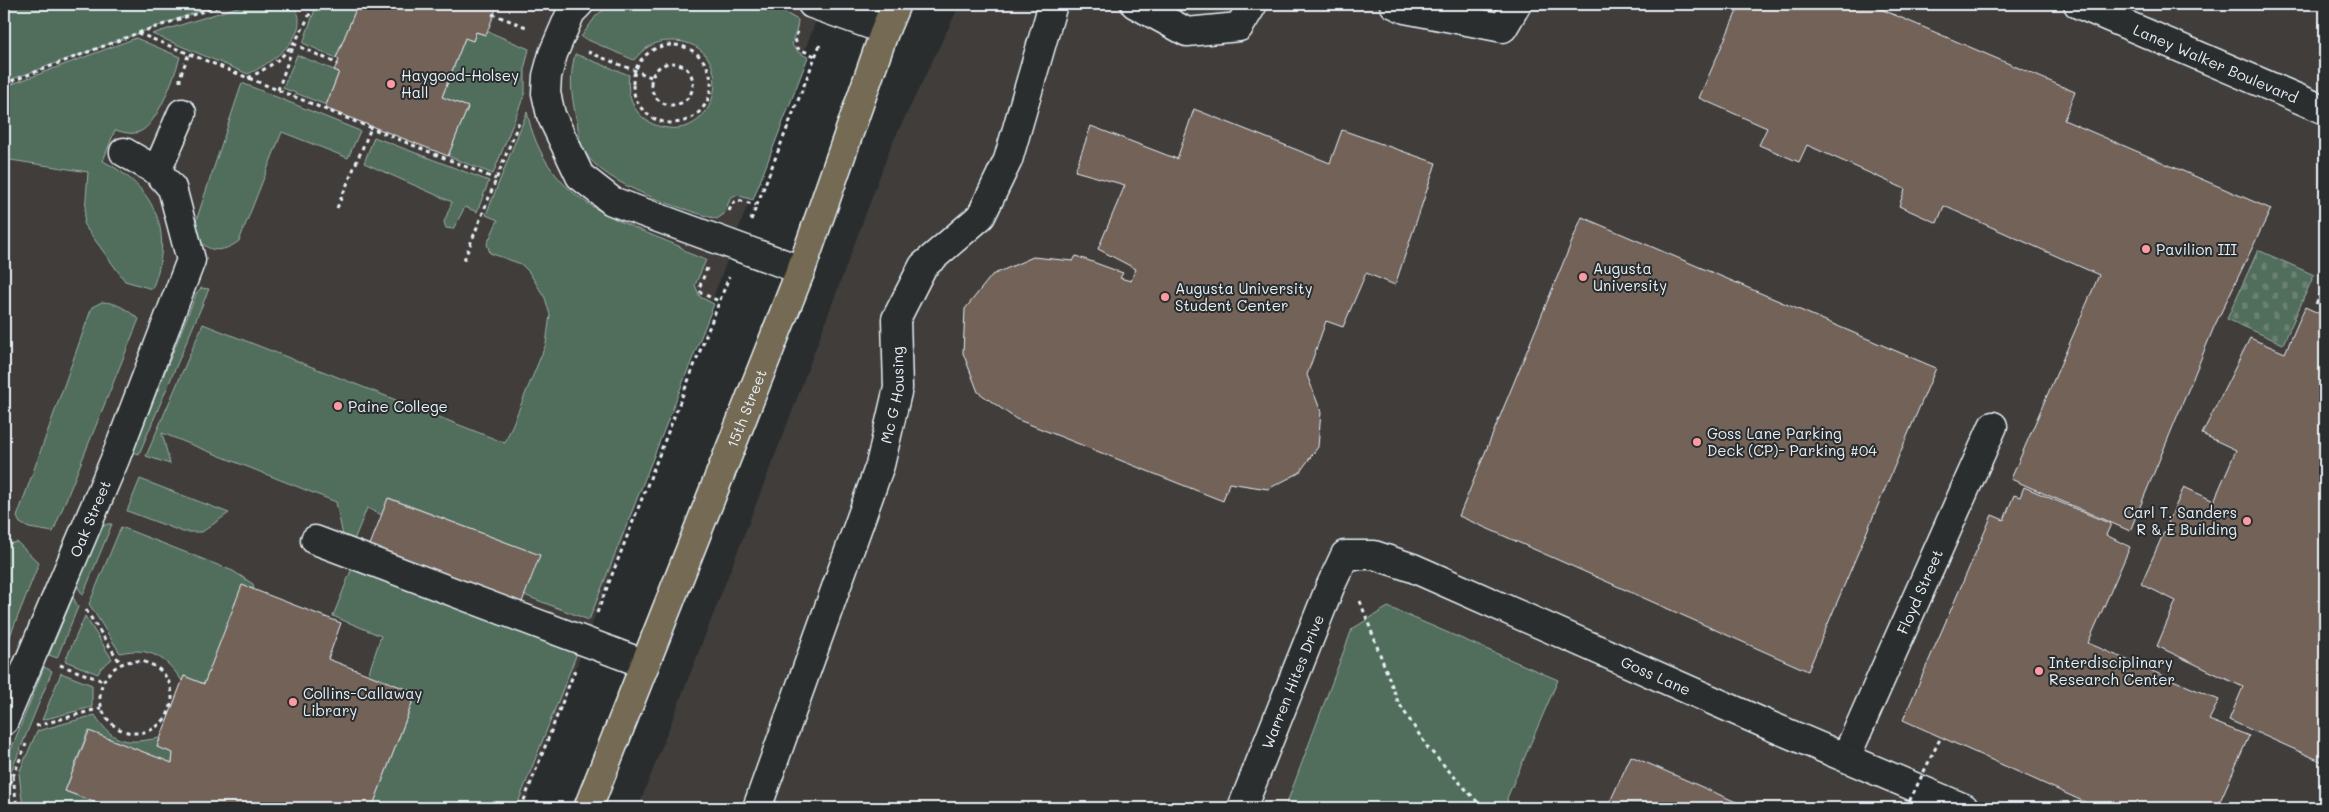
<svg xmlns="http://www.w3.org/2000/svg" width="2329" height="812" font-family="Mali,sans-serif">
<defs>
<pattern id="cemetery-stones" width="16" height="16" patternUnits="userSpaceOnUse" patternTransform="scale(1.25)"><rect width="16" height="16" fill="#516d5c"/><path d="M2 7V4a2 2 0 0 1 4 0v3zM10 15v-3a2 2 0 0 1 4 0v3z" fill="#6a8274"/></pattern>
</defs>
<rect width="100%" height="100%" fill="#2a2d2e"/>
<filter id="ink" filterUnits="userSpaceOnUse"><feTurbulence type="fractalNoise" baseFrequency=".02" numOctaves="2"/><feDisplacementMap in="SourceGraphic" scale="10" xChannelSelector="R" yChannelSelector="G"/><feConvolveMatrix kernelMatrix="1 2 1 2 8 2 1 2 1" color-interpolation-filters="sRGB"/></filter>
<g filter="url(#ink)">
<path fill="#403d3b" d="M4 4H822L524 808H4Z
M960 4H2325V808H638L793 409 891 146Z"/>
<path fill="#516d5c" stroke="#9cafaa" d="M4 4H219L4 82Z
M247 4H293C315 33 272 63 248 74L152 34Z
M317 4H358L336 58 303 43Z
M610 4H769L798 20C797 41 781 45 808 57L753 200 737 195 731 197 724 214 717 219C679 208 605 186 584 151 578 141 579 128 576 118 571 92 569 80 575 54L629 75C625 102 640 125 668 128 724 135 736 38 669 41 654 41 643 49 634 60L581 37 596 16Z
M487 31 529 49 525 66V93L493 174 448 156 468 107 442 97 465 38 473 41 476 32 485 35Z
M136 38 180 57C175 75 157 126 139 132 131 135 123 132 115 130L103 161C156 188 175 233 152 289L125 281 84 225 88 172 4 159V87Z
M297 55 339 72 326 105 283 88Z
M242 83 360 131 348 158 282 132 239 241C218 257 198 251 195 224Z
M527 112C546 199 609 217 681 247L688 253 706 260 695 285 700 297 714 304 589 620 524 595 539 555 389 498 382 515 367 508 354 540 343 536 336 502 162 433 170 464 146 456 203 324 505 443 546 344 550 315 545 298 529 272 521 264 490 253 487 244 498 220 486 215Z
M374 137 489 181 477 212 465 207 453 229 446 228 444 222 452 202 364 163Z
M201 288 209 289 139 454 133 452 197 292Z
M102 302C117 302 127 310 139 319L53 532 29 528 20 523 17 517 92 307Z
M140 479 229 513 202 532H183L127 511Z
M107 524H112L83 595 77 586 101 528Z
M121 527 233 571 253 584 254 589 243 586 204 684 184 676 182 681C167 658 149 646 120 653L89 604Z
M17 542 39 563 8 641 4 640V556L8 544Z
M354 563 579 648 516 808H372L416 693 368 675 381 636 333 616Z
M73 597 78 607 57 658 49 655Z
M1388 607 1558 680 1507 798 1509 808H1285L1352 629Z
M85 616 112 659 101 668 98 674 65 661Z
M44 667 52 671 4 789V767Z
M61 673 92 685V707L42 720Z
M95 715C115 746 128 743 160 738L157 747 173 753 172 763 88 731 65 791 110 808H23L19 773 37 731Z"/>
<path fill="url(#cemetery-stones)" stroke="#9cafaa" d="M2258 250 2314 275 2283 344 2227 319Z"/>
<path fill="#726259" stroke="#e8f1f8" d="M358 4H498L486 35 476 32 473 41 465 38 442 97 468 107 448 156 325 108 339 72 334 70 339 60 336 58Z
M1740 4H1869L2075 92 2064 120 2271 209 2214 327 2130 531 2011 479 2099 275 1944 206 1937 223 1899 206 1905 189 1807 145 1799 162 1759 145 1767 128 1699 98Z
M1194 109 1330 163 1342 130 1436 163 1395 285 1366 273 1343 327 1326 321 1307 375 1321 412 1318 447 1299 473 1268 489 1229 483 1223 501 1016 419 978 392 963 353 965 309 992 275 1033 257 1073 261 1076 256 1123 273 1120 278 1131 281 1136 269 1098 249 1125 185 1075 171 1091 126 1177 159Z
M1582 217 1936 368 1808 671 1459 516Z
M2305 307 2325 316V763L2229 720 2243 687 2157 646 2176 601 2141 584 2184 487 2214 501 2236 450 2202 434 2250 338 2285 353Z
M2024 487 2111 524 2106 535 2130 547 2088 643 2219 700 2209 720 2249 736 2217 808H2098L1903 720 1992 515 2004 520 2014 495 2020 497Z
M388 498 540 555 519 610 367 553Z
M242 585 341 623 328 659 416 693 372 808H110L65 791 89 731 172 763 173 753 157 747 184 676 204 684Z
M1631 756 1750 808H1607Z"/>
<g fill="none" stroke-linecap="round" stroke-linejoin="round">
<g stroke="#e8f1f8" stroke-width="31">
<g id="minor">
<path d="M579 4 571 12 553 54 547 76 546 93 551 115 580 176 612 201 801 270"/>
<path d="M812 4 885 30"/>
<path d="M1135 4 1187 32 1239 27 1253 4"/>
<path d="M1394 4 1405 9 1503 28 1517 4"/>
<path id="s1" d="M2078 4 2325 110"/>
<path d="M157 171 182 113"/>
<path d="M315 540 645 664"/>
<path id="s2" d="M4 721 115 459 191 260 172 188 157 171 124 152"/>
<path id="s3" d="M1846 757 1993 426"/>
<path id="s4" d="M757 808 880 465 898 388 896 319 923 266 981 216 1008 160 1053 4"/>
<path id="s5" d="M1242 808 1330 587 1345 555H1374L1413 568 1766 724 1964 808"/>
</g>
</g>
<g stroke="#e8f1f8" stroke-width="31">
<g id="major">
<path id="s6" d="M588 808 801 270 885 30 896 4"/>
</g>
</g>
<path stroke="#e8f1f8" stroke-width="3" stroke-dasharray="4 4" stroke-linecap="butt" d="M492 14 529 28
M798 32 795 37 797 48 815 56
M138 33 496 179
M633 84a39 39 0 1 1 78 0a39 39 0 1 1-78 0Z
M588 52 651 77
M651 84a21 21 0 1 1 42 0a21 21 0 1 1-42 0Z
M248 78C287 59 298 42 314 4
M180 82V77L189 53
M4 84 138 33 225 4
M278 90 294 44 338 64
M337 208 371 128
M729 211 732 204 738 200 756 205
M751 220 821 42
M464 260 519 122
M707 268 700 286 701 293 719 301
M2316 304 2325 284
M1360 601 1398 702 1428 748 1483 808
M86 610 121 664
M597 613 729 277
M100 697a36 36 0 1 1 72 0a36 36 0 1 1-72 0Z
M60 665 103 681
M36 726 101 708
M13 776 17 808
M4 799 26 744
M521 808 575 670"/>
<use href="#minor" stroke="#2a2d2e" stroke-width="28"/>
<use href="#major" stroke="#746b52" stroke-width="28"/>
<path stroke="#e8f1f8" stroke-width="3" stroke-dasharray="4 4" stroke-linecap="butt" d="M1906 808 1941 737"/>
</g>
</g>
<g fill="#ff9aa2" stroke="#2a2d2e" stroke-width="2">
<circle cx="391" cy="84" r="5"/>
<circle cx="2146" cy="249" r="5"/>
<circle cx="1583" cy="277" r="5"/>
<circle cx="1165" cy="297" r="5"/>
<circle cx="338" cy="406" r="5"/>
<circle cx="1697" cy="442" r="5"/>
<circle cx="2247" cy="521" r="5"/>
<circle cx="2039" cy="671" r="5"/>
<circle cx="293" cy="702" r="5"/>
</g>
<g text-anchor="middle" dominant-baseline="central" stroke-width="4" stroke-linejoin="round" paint-order="stroke">
<g font-size="15" fill="#e8f1f8" stroke="#2a2d2e">
<text stroke="none"><textPath href="#s1" startOffset="150">Laney Walker Boulevard</textPath></text>
<text stroke="none"><textPath href="#s4" startOffset="436">Mc G Housing</textPath></text>
<text stroke="none"><textPath href="#s6" startOffset="430">15th Street</textPath></text>
<text stroke="none"><textPath href="#s2" startOffset="220">Oak Street</textPath></text>
<text stroke="none"><textPath href="#s3" startOffset="181">Floyd Street</textPath></text>
<text stroke="none"><textPath href="#s5" startOffset="609">Goss Lane</textPath></text>
<text stroke="none"><textPath href="#s5" startOffset="136">Warren Hites Drive</textPath></text>
</g>
<g font-size="15" fill="#e8f1f8" stroke="#2a2d2e" text-anchor="start">
<text x="401" y="75">Haygood-Holsey<tspan x="401" dy="17">Hall</tspan></text>
<text x="2156" y="249">Pavilion III</text>
<text x="1593" y="268">Augusta<tspan x="1593" dy="17">University</tspan></text>
<text x="1175" y="288">Augusta University<tspan x="1175" dy="17">Student Center</tspan></text>
<text x="348" y="406">Paine College</text>
<text x="1707" y="433">Goss Lane Parking<tspan x="1707" dy="17">Deck (CP)- Parking #04</tspan></text>
<text x="2237" y="512" text-anchor="end">Carl T. Sanders<tspan x="2237" dy="17">R &amp; E Building</tspan></text>
<text x="2049" y="662">Interdisciplinary<tspan x="2049" dy="17">Research Center</tspan></text>
<text x="303" y="693">Collins-Callaway<tspan x="303" dy="17">Library</tspan></text>
</g>
</g>
<rect width="2329" height="812" fill="none" stroke="#2a2d2e" stroke-width="20"/>
<rect x="10" y="10" width="2309" height="792" fill="none" stroke="#e8f1f8" stroke-width="2" filter="url(#ink)"/>
</svg>
